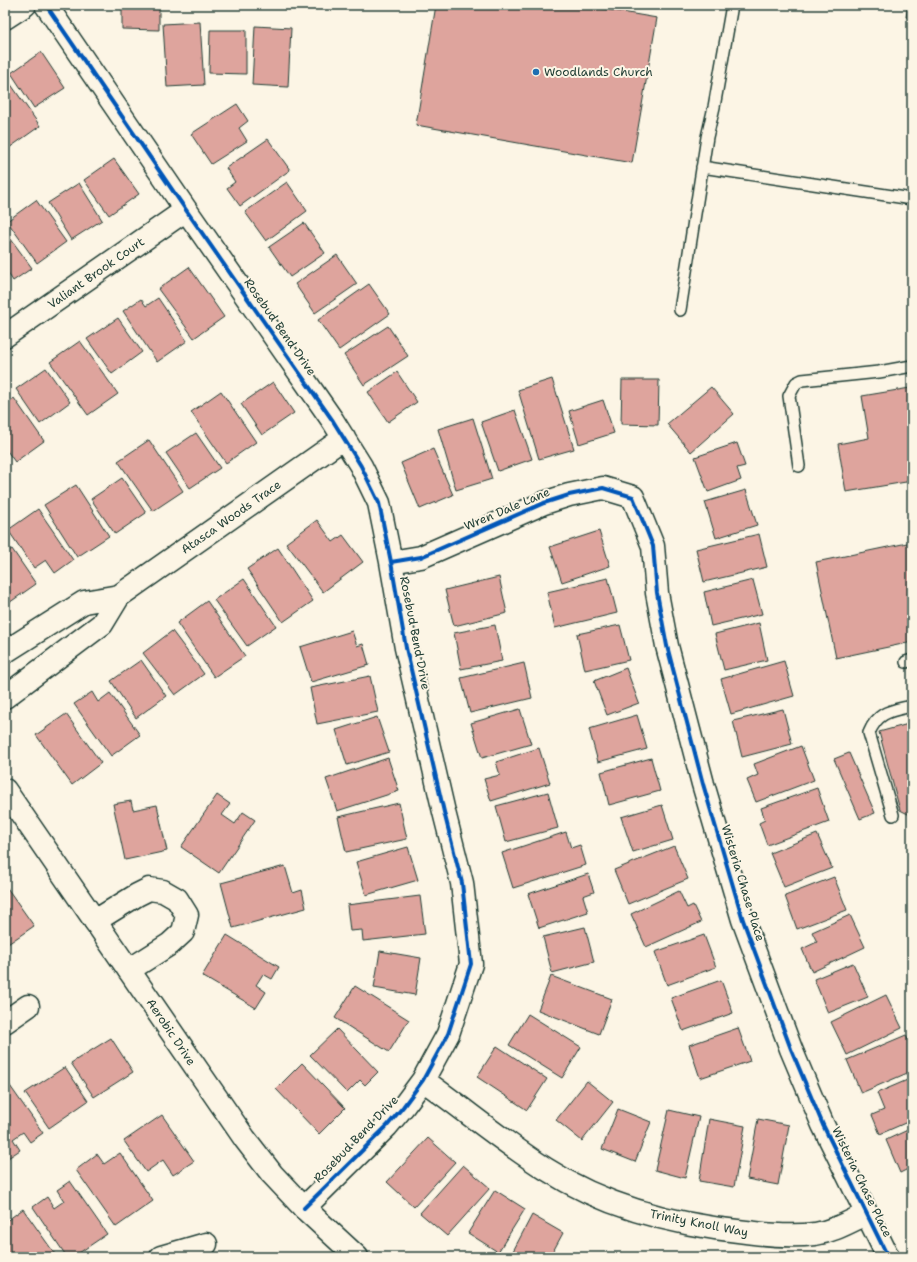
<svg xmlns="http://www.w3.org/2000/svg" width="917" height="1262" font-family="'Shantell Sans',sans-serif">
<rect width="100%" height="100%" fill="#fcf5e5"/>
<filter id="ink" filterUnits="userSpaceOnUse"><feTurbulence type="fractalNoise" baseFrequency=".025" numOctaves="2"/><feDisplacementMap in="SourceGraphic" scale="8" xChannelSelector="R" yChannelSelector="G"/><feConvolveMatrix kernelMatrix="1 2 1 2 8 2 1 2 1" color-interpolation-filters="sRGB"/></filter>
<g filter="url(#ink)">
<path fill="#dea49d" stroke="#1f3d34" d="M122 5H159V30L122 29Z
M436 5H581L657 18 632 163 416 125Z
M908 5H912V18L906 17Z
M200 22 204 85 167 87 163 24Z
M255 26 291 28 288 87 252 85Z
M210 30H246V74L209 73Z
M41 52 65 88 34 108 11 73Z
M5 76 40 126 9 148 5 141Z
M237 104 248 121 239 128 247 141 211 164 191 134Z
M268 139 290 170 240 206 227 188 235 182 226 168Z
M114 159 139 194 109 215 84 180Z
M287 182 307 211 266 241 245 212Z
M79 183 102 220 71 240 48 203Z
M36 200 66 242 37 263 7 221Z
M304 223 325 253 290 277 269 247Z
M5 231 32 268 13 281 8 273 5 275Z
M337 255 357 284 315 313 295 284Z
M189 267 224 317 194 338 158 289Z
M369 284 390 314 339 350 318 320Z
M158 298 187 341 157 362 123 311 141 299 146 306Z
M118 318 142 352 112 374 87 339Z
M388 326 408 356 364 385 344 355Z
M80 341 118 394 88 415 50 362Z
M46 368 70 402 40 424 16 389Z
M397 372 417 402 388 422 368 392Z
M552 379 574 449 539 459 518 390Z
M622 380H659L658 425 621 424Z
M273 382 294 413 262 435 241 404Z
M711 387 734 414 691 452 667 424Z
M910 388 912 398V481L846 492 838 444 869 438 862 396Z
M221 391 256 442 226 463 191 412Z
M14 398 44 441 15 462 5 448V404Z
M603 400 614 433 579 444 569 411Z
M515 410 532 459 498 471 481 422Z
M473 418 492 479 456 490 438 429Z
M196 433 220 468 190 488 166 453Z
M149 440 183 491 153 511 118 461Z
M737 443 745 466 737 468 741 480 708 492 695 457Z
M433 449 453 495 420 509 401 463Z
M122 478 146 513 115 534 91 499Z
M76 485 109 536 77 557 44 505Z
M746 490 757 525 716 538 705 502Z
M38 509 73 560 55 573 46 560 34 568 8 530Z
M317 520 333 542 343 535 363 562 323 592 286 543Z
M599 531 610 566 562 582 550 547Z
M759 534 767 567 704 582 696 549Z
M912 542V642L836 658 816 562Z
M278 548 313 601 283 622 247 569Z
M12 549 36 584 6 605 5 553Z
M499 577 507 613 454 626 445 590Z
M608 578 617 613 555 628 547 592Z
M244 579 276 626 247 646 214 600Z
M753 580 762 614 711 626 704 592Z
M207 601 245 656 214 677 177 623Z
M759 623 767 660 724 670 715 634Z
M495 625 502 661 461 669 454 633Z
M620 625 629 660 585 670 577 634Z
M172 631 204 674 175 695 143 653Z
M352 631 357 646 363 644 369 665 311 682 300 647Z
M141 660 166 696 136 718 111 681Z
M784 661 794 696 731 714 721 679Z
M524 663 532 698 470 713 461 678Z
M626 668 639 703 607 715 594 681Z
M370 676 378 712 317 724 310 688Z
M92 692 98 702 110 693 140 735 111 756 74 704Z
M520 709 531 744 482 758 471 723Z
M783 709 792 744 742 757 733 721Z
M66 714 101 763 72 785 36 735Z
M637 715 647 749 598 762 589 729Z
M377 717 389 752 347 765 336 730Z
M912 723V816L900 810 879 732Z
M801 746 814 780 756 802 747 780 758 775 754 764Z
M539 748 550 783 491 801 484 779 500 775 496 762Z
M849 753 875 813 860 819 834 759Z
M388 758 399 791 337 811 326 779Z
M651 758 660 791 609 805 601 772Z
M817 788 829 822 767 845 759 823 765 820 761 808Z
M548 792 558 828 506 842 496 806Z
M217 795 230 804 222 815 235 824 243 812 255 820 219 873 181 847Z
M131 801 133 810 157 805 167 851 125 860 113 804Z
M399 803 407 839 346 852 338 817Z
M662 805 673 840 633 852 621 817Z
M566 832 571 848 580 845 586 865 513 888 502 853Z
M817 834 832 868 784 887 770 853Z
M674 846 688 879 628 904 614 870Z
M408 847 418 880 366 895 356 862Z
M285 866 293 893 302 890 306 908 233 928 221 883Z
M588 874 594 892 583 896 588 912 539 928 528 894Z
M834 877 847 910 797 929 785 896Z
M5 885 34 926 5 946Z
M679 891 687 908 693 905 701 922 646 947 631 914Z
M420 896 425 934 363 941 362 930 350 931 347 905Z
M850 915 865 947 812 972 802 949 817 942 812 932Z
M585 927 594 962 552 973 543 937Z
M227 935 279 967 272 979 263 974 256 985 266 992 256 1008 202 976Z
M704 935 716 967 667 985 655 952Z
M380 951 421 958 415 995 374 988Z
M853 963 868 997 828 1013 814 979Z
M551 976 612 999 599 1034 538 1010Z
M721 980 733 1013 683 1031 671 998Z
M355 986 409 1020 389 1052 335 1018Z
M886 995 902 1028 847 1055 831 1022Z
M528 1014 581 1047 562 1078 509 1045Z
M738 1028 750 1061 700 1078 689 1045Z
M337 1029 378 1072 365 1085 360 1080 347 1093 310 1055Z
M906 1035 912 1050V1071L861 1093 847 1060Z
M111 1038 133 1072 94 1097 71 1063Z
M497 1046 547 1079 527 1110 477 1077Z
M302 1063 345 1108 319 1134 276 1089Z
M65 1067 88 1101 49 1128 25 1093Z
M912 1078V1120L880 1134 872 1115 884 1110 877 1093Z
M587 1081 613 1102 582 1141 556 1120Z
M8 1083 43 1133 30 1142 23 1132 13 1139 20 1150 5 1160V1085Z
M618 1109 651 1122 635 1162 602 1149Z
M669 1110 699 1117 685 1178 655 1170Z
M162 1115 194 1161 173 1175 163 1160 146 1172 124 1141Z
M709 1119 745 1126 734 1187 699 1181Z
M758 1119 789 1125 778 1185 747 1179Z
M912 1128V1167L900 1173 886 1140Z
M428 1138 455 1162 414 1207 387 1182Z
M120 1153 153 1201 116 1227 76 1170 97 1154 104 1164Z
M463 1165 490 1188 447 1236 420 1213Z
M70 1181 107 1234 73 1257H67L33 1207 47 1197 54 1208 64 1201 57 1190Z
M495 1190 525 1209 498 1252 468 1233Z
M23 1209 57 1257H5V1222Z
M532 1215 563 1233 550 1257H515L511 1255Z"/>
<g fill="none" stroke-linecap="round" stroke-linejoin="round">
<g stroke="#1f3d34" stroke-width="14">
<path id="service" d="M702 167 912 199
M680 310 707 137 714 107 732 5
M799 466 789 396 796 383 802 380 879 372 912 366
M906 662 912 660
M893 815 869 733C878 711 891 711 912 706"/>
</g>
<g stroke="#1f3d34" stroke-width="25">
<path id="minor" d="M46 5 186 210 333 421 361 466 379 503 391 562 406 648 444 812 462 883 471 964 448 1034 423 1080 403 1107 387 1126 304 1208
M5 18 25 5
M5 336 186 210
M391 562 421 557 544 503 569 495 603 488 633 497 653 546 657 593 667 646 703 784 743 920 791 1049 823 1125 888 1257
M5 652 84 602 119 596
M5 697 102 624 119 596 344 438
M95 921 137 895 149 889 163 891 177 899 187 915 183 932 170 944 129 970
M5 1022 28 1006
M423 1080C464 1109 503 1142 546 1169 605 1207 676 1225 746 1232 769 1235 792 1237 815 1234 834 1231 849 1222 866 1214
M161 1257 206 1244"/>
</g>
<g stroke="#1f3d34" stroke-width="25">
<path id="tertiary" d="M5 790 245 1139 272 1174 304 1208 357 1257"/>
</g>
<use href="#service" stroke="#fcf5e5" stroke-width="11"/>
<use href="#minor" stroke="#fcf5e5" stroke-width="22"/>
<use href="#tertiary" stroke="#fcf5e5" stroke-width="22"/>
<g stroke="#fcf5e5" stroke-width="6">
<path id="cycleway" d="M46 5 186 210 333 421 361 466 379 503 391 562 406 648 444 812 462 883 471 964 448 1034 423 1080 403 1107 387 1126 304 1208
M391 562 421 557 544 503 569 495 603 488 633 497 653 546 657 593 667 646 703 784 743 920 791 1049 823 1125 888 1257"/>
</g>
<use href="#cycleway" stroke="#0057b8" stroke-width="4"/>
</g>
</g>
<circle fill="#1f6fb2" stroke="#fcf5e5" stroke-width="1.5" cx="536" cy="72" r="4"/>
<g text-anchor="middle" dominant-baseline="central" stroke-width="4" stroke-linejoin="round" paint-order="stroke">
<g font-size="12" fill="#1f3d34" stroke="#fcf5e5" text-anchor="start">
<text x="544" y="72">Woodlands Church</text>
</g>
<g font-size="12" fill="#1f3d34" stroke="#fcf5e5">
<text transform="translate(96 273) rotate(-35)">Valiant Brook Court</text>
<text transform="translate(280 327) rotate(55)">Rosebud Bend Drive</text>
<text transform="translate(507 509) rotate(-23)">Wren Dale Lane</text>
<text transform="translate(231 517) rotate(-35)">Atasca Woods Trace</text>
<text transform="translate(415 633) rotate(79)">Rosebud Bend Drive</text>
<text transform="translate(743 883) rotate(73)">Wisteria Chase Place</text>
<text transform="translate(171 1032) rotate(56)">Aerobic Drive</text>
<text transform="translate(356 1139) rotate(-46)">Rosebud Bend Drive</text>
<text transform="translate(862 1182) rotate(64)">Wisteria Chase Place</text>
<text transform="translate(699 1223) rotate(11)">Trinity Knoll Way</text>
</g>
</g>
<rect width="917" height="1262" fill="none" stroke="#fcf5e5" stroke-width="20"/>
<rect x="10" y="10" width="897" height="1242" fill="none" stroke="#1f3d34" stroke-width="1.5" filter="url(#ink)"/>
</svg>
